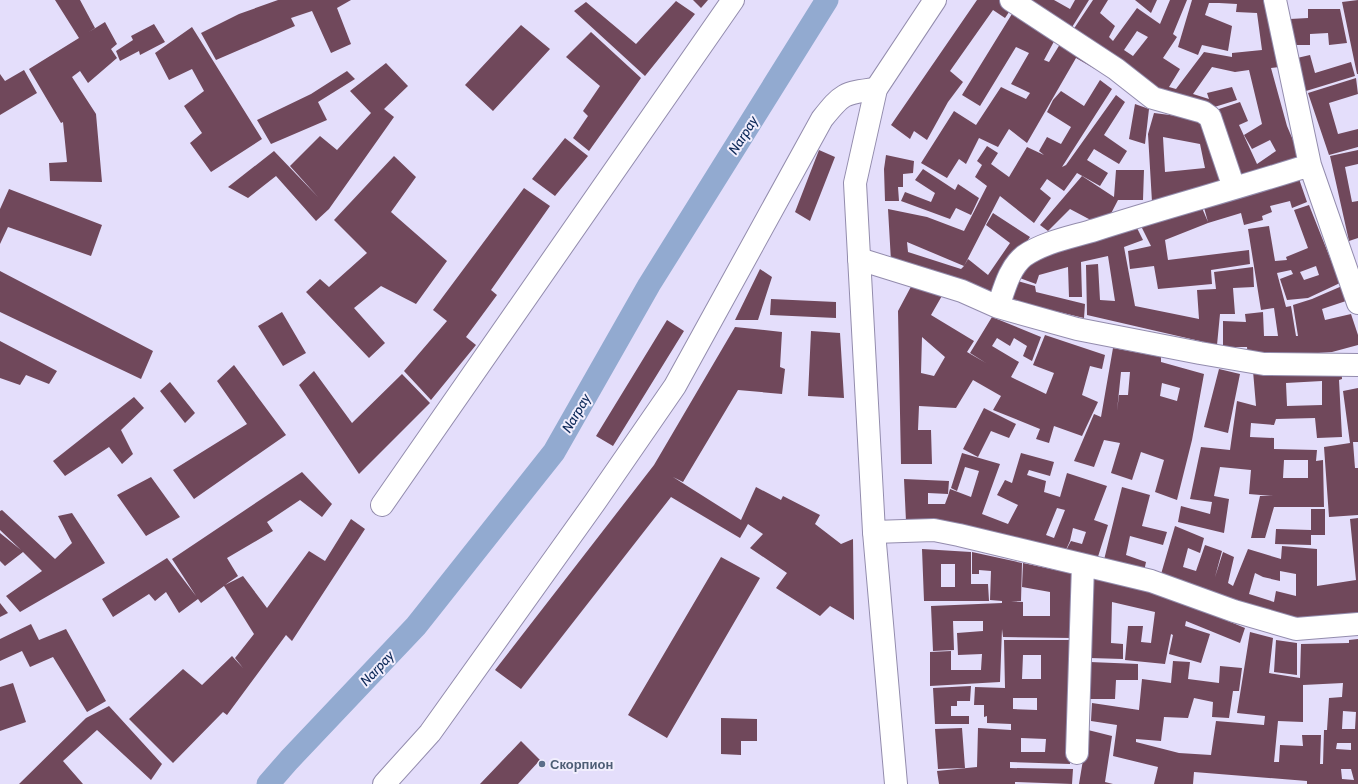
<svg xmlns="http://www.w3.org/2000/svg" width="1358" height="784" font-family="Cabin,sans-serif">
<rect width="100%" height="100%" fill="#e4defb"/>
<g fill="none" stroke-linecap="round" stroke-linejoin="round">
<path stroke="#92aad0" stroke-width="23" d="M268 784 289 760 416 626 554 452 649 285 827 0"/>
</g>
<path fill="#70485b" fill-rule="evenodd" d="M55 0H80L95 28 89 32 105 22 117 44 111 49 117 58 88 83 80 71 72 77 96 114 102 182 50 181 49 163 67 162 63 122 61 123 29 69 79 38Z
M278 0H351L337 8 351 44 331 53 312 11 291 18 295 26 216 60 201 33 239 14Z
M693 0H708L701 8Z
M977 0H1003L1013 6 1005 18 993 10 950 71 963 82 948 102 927 140 914 131 910 139 891 125Z
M1014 0H1054L1070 9 1075 0H1089L1069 32Z
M1093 0H1108L1100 13 1115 26 1109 37 1113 41 1137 8 1160 24 1170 0H1187L1173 34 1177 37 1163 58 1180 69 1169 87 1176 89 1204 52 1232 57V53L1262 50 1257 13 1236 12 1237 4 1219 3H1209L1205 15 1232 26 1228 51 1202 45 1198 55 1178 47 1192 0H1276L1288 66 1271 68 1287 126 1301 159 1238 182 1213 111 1240 102 1248 121 1239 125 1257 164 1276 151 1270 140 1252 149 1244 135 1262 124 1249 70 1235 72 1212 67 1193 94 1209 99 1207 93 1232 87 1237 100 1208 109 1162 97 1071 33ZM1137 31 1148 37 1133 56 1124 50Z
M1135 0H1157L1151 13Z
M1358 0V74H1357L1342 2Z
M676 1 695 14 645 76 574 11 586 2 636 44Z
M1015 9 1058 34 1044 60 1049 62 1065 36 1100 59 1095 69 1076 58 1027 143 1009 129 998 147 979 138 966 164 959 159 947 178 921 163 954 111 976 125 1001 87 1026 99 1030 93 1011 84 1029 53 1016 47 980 106 962 95Z
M1308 9H1340L1347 43 1329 45 1328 33 1310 34V45H1295L1290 19 1308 18Z
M154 24 165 42 140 55 139 51 120 61 116 51 133 40 131 36Z
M521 25 550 49 493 111 465 85Z
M192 27 262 139 211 172 190 143 202 133 184 106 204 91 192 69 169 80 155 53Z
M591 32 641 78 589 151 573 138 588 116 583 111 600 86 566 57Z
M1310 55 1315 73 1351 62 1355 76 1306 91 1297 58Z
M386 63 408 86 384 109 394 117 329 209 316 221 276 176 248 198 228 187 274 151 318 197 290 166 320 136 337 150 371 113 350 91Z
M24 70 37 93 0 115V74L5 81Z
M347 71 355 79 318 102 327 120 271 144 257 120 311 94Z
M1356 78 1358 94 1329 103 1338 134 1358 129V147L1329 155 1308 93Z
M1100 80 1112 89 1062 167 1066 165 1116 95 1125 102 1104 135 1127 151 1119 164 1094 149 1087 160 1108 173 1100 186 1077 173 1064 191 1047 179 1040 189 1051 198 1034 223 1000 196 964 266 907 242 908 252 961 269 964 266 968 259 988 275 1010 243 986 225 993 213 1030 237 990 297 891 261 888 209 927 217 964 231 987 186 975 177 982 165 977 161 987 146 998 153 991 164 1009 177 1027 147 1044 155 1039 151 1047 137 1061 144 1071 127 1047 112 1053 100 1061 91 1084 106Z
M1135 104 1149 109 1145 144 1129 139Z
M1154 113 1209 120 1226 186 1152 202 1148 134ZM1163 137 1200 144 1205 168 1165 172Z
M565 138 588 156 555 196 532 179Z
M819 150 835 157 810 221 795 212Z
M1358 150V164L1345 167 1352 202 1358 201V238L1349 241 1330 156Z
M886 155 914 161 913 173 903 174V187H898L899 201H885L884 169Z
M394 156 416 177 391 212 447 261 416 304 381 286 354 308 385 343 369 358 306 292 320 279 329 287 367 253 334 220Z
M923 169 955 190 958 184 979 198 971 215 956 208 950 219 901 201 905 192 931 202 935 193 915 180Z
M1116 170H1144L1143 200H1118L1104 227 1070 209 1048 231 1040 225 1082 176 1114 197Z
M1298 176 1307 202 1292 208 1290 201 1270 206 1272 212 1262 216 1263 220 1244 225 1241 213 1208 223 1165 240 1168 260 1249 250 1250 264 1211 270 1212 284 1158 289 1154 266 1130 269 1128 251 1151 246 1139 222 1199 201 1208 222 1203 204Z
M524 188 550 206 491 290 497 295 466 337 476 345 431 400 404 371 447 321 433 310Z
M9 189 102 225 91 256 8 227 0 244V209Z
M1309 205 1340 283 1308 298 1287 300 1280 279 1293 274 1291 270 1277 273 1286 307 1291 306 1296 336H1298L1293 305 1312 299 1342 286 1346 301 1322 309 1325 320 1351 314 1358 335V345L1332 352 1248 358 1247 347H1223V321L1246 322 1245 314 1263 312 1264 336H1278L1274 308 1261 310 1248 229 1269 226 1275 261 1287 260 1286 257 1308 248 1294 210ZM1316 266 1319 275 1304 280 1300 272Z
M1135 224 1143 240 1124 247 1135 306 1199 319 1197 290 1216 289 1214 272 1253 267 1254 287 1233 288 1235 314H1220L1217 345 1087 315 1086 265 1098 264 1100 300 1115 301 1108 256 1081 262 1082 297H1069L1068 267 1039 275 1036 284 1017 277 1030 259Z
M760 269 772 277 758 320H735Z
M0 271 153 351 141 379 0 312Z
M1014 280 1035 286 1036 292 1085 304 1084 318 1013 301Z
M914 281 943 294 931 315 974 341 967 352 986 363 970 353 992 317 1041 337 1032 361 1023 356 1027 346 1014 338 1010 346 997 338 992 346 1019 362 1011 377 1046 394 1054 373 1033 365 1045 335 1105 355 1102 369 1090 366 1082 395 1098 402 1082 436 1054 426 1049 443 1036 439 1040 429 993 410 1001 396 973 380 956 408 919 406 918 430H931L932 464H901L898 311ZM922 337 945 357 934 376 921 373Z
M771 299 836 302V318L770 315Z
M282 312 306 353 283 366 258 326Z
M667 320 684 331 613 446 596 436Z
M735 327 782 332 780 367 785 369 782 394 738 390 683 482 673 477 741 520 756 487 781 500 783 496 820 515 815 524 841 544 853 539 854 620 830 606 820 616 776 588 787 573 750 548 763 534 748 524 740 538 671 497 521 689 495 670 654 465Z
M811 331 840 333 844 398 808 396Z
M0 341 57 371 49 384 26 375 20 385 0 378Z
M1113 348 1161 357V362L1204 374 1192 440 1177 500 1155 492 1164 460 1141 452 1132 480 1111 473 1120 443 1104 440 1094 467 1074 461 1094 414 1101 417ZM1121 372H1130L1128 395H1119L1117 411ZM1162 383 1180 388 1177 401 1160 396Z
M1341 364 1342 379 1339 380 1342 437 1317 438 1315 418 1276 419 1274 425 1251 423 1250 437 1274 438V449L1317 450 1316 461 1323 460 1324 507H1274L1265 538H1251L1260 496H1273L1249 494 1251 470 1220 467 1214 496 1229 499 1224 533 1178 522 1181 506 1210 514 1212 502 1190 499 1201 447 1230 450 1237 401 1256 406 1253 371ZM1322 381V405L1287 406 1286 383ZM1284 460H1308V478H1283Z
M234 365 286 435 194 499 173 470 247 424 217 381Z
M1219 369 1240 374 1228 433 1204 427Z
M314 371 352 423 402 374 430 403 359 474 299 385Z
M170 382 195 413 185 423 160 391Z
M1358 388V442H1353L1355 468H1358V515L1329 517 1324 447 1350 443 1343 391Z
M134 397 144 408 121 430 133 454 122 464 109 447 65 476 53 461Z
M984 408 1016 424 1009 438 991 431 978 457 963 449Z
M962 453 1000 464 982 514 1008 524 1018 505 997 495 1005 480 1012 483 1021 453 1054 462 1050 476 1029 470 1027 475 1046 481 1044 492 1060 497 1067 473 1107 486 1094 520 1108 525 1096 563 1064 554 1071 541 1082 544 1086 532 1073 528 1070 541 1064 554 938 522 939 519 906 521 904 479 949 481 948 494 928 493V504H945L948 496 950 489 971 497 979 471 965 467 957 491 951 488ZM1057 508 1065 510 1054 538 1046 535Z
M302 472 332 504 322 517 300 500 267 522 273 531 227 558 238 576 225 585 243 576 267 608 309 551 325 561 351 519 365 529 292 641 286 635 227 715 223 712 173 763 129 719 183 669 202 685 232 656 243 668 235 658 254 634 224 586 201 603 198 599 179 613 166 592 155 601 149 594 113 617 102 599 167 558 196 596 172 559Z
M151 477 180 517 146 536 117 495Z
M1122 487 1150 495 1142 526 1167 532 1163 545 1130 536 1126 555 1146 562 1143 576 1103 564Z
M1311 509H1325V535H1311V545L1275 544 1276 529 1311 530Z
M2 510 55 559 72 543 58 516 72 513 105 563 20 612 6 596 42 571 23 552 5 566 0 561V533L21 550 0 530V511Z
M1358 518V620L1316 626 1159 581 1175 526 1204 538 1200 553 1188 548 1183 567 1196 571 1205 545 1222 551 1215 577 1223 552 1234 557 1228 583 1233 586 1248 549 1281 559 1282 546 1317 549V586L1356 580 1350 519ZM1280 571 1296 574V596L1276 591 1274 602 1249 594 1255 573 1263 577 1280 581Z
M922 549 971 552V584H988L989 601H924ZM941 564H955V587H941Z
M972 552 1022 563 1021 601H1011L1023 602V616H1050V592L1022 587 1023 563 1074 574 1072 638 1003 637 1002 629 1000 682 930 686V652L951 651V670H981L982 654 958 655 957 633 983 631V621H953L954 650 933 651 931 606 1002 603V601L990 600 991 571 979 570V574H972Z
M721 557 760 578 667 738 628 715Z
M1092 576 1177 600 1245 628 1240 643 1186 621 1185 626 1210 634 1201 663 1169 654 1173 635 1171 634 1165 664 1125 660 1128 626H1143L1141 642 1151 643 1155 612 1112 602 1111 643 1123 644V659L1090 658Z
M0 603 8 613 0 617Z
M31 624 39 640 66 629 106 701 87 712 53 657 30 667 22 651 0 661V639Z
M1250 632 1273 638 1269 673 1300 678 1301 644 1349 643V640L1358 639V784H1307V781L1194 772 1193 784H1154L1158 767 1113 756 1117 725 1091 721 1092 703 1139 710 1142 679 1171 683 1173 661 1190 662 1188 679 1219 683 1220 666 1242 668 1239 691H1233L1229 718 1212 717 1213 702 1194 698 1188 718 1164 717 1161 741 1136 739V742L1179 753 1211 755 1216 721 1264 725 1265 716 1237 713ZM1343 683 1342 697 1329 698 1327 730H1324L1323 764H1320L1321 735H1302L1303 746 1280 745 1279 762H1274L1278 721 1303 722V685ZM1343 711 1356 712 1355 729H1342ZM1337 743H1351V750L1336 749ZM1341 769H1351L1354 780 1342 779Z
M1004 640H1073L1070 764 1010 762V768L1073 769 1072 784 1015 782V784H939L937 771 977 767 978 728 1011 730V724L987 723V716L984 717V705H974L975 687 1005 688ZM1023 655H1041V679H1022ZM1013 698H1037V710L1013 709ZM1021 738 1046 739 1045 752H1021Z
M1276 640 1297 643V675L1274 672Z
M1090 662 1138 664V680H1116L1115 699H1090Z
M13 683 26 722 0 731V687Z
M971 686 970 701H957V706H951V716H969V724H935L933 688Z
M109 706 162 764 151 780 97 730 63 761 83 784H19L86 718Z
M721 718 757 719V741H741V755L721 754Z
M962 728 965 768 938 769 935 729Z
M1088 730 1112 736 1105 782 1113 784H1079Z
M521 741 540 760 518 784H480Z"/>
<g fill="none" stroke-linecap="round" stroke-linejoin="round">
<g stroke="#938cad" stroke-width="24">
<path id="street" d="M1011 0 1116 69 1153 98 1203 112 1210 117 1234 188
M1275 0 1310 165 1358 303
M859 259 962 291 998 307 1077 329 1200 353 1264 364 1358 365
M998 307C1004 290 1009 268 1024 256 1044 242 1072 237 1095 230 1166 207 1239 188 1310 165
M382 505 733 0
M874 532 934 530 959 535 1151 581 1234 611 1296 629 1358 624
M1077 753 1083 565
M384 784 430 733 595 502 675 386 822 119C842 94 843 93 876 89"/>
</g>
<g stroke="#938cad" stroke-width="24">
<path id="secondary" d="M896 784 874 532 855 183 876 89 935 0"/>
</g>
<use href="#street" stroke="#fff" stroke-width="22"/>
<use href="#secondary" stroke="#fff" stroke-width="22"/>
</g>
<circle fill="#5c6f8a" stroke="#f1eefd" stroke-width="1.5" cx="542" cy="764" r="4"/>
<g text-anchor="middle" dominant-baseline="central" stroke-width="4" stroke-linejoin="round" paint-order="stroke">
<g font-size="13" font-weight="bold" fill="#4e5e75" stroke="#f1eefd" text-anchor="start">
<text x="550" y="764">Скорпион</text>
</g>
<g font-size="14" font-style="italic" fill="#0e2a59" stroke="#f1eefd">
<text transform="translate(743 135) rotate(-58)">Narpay</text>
<text transform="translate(576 413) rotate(-60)">Narpay</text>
<text transform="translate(377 668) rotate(-47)">Narpay</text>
</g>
</g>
</svg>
